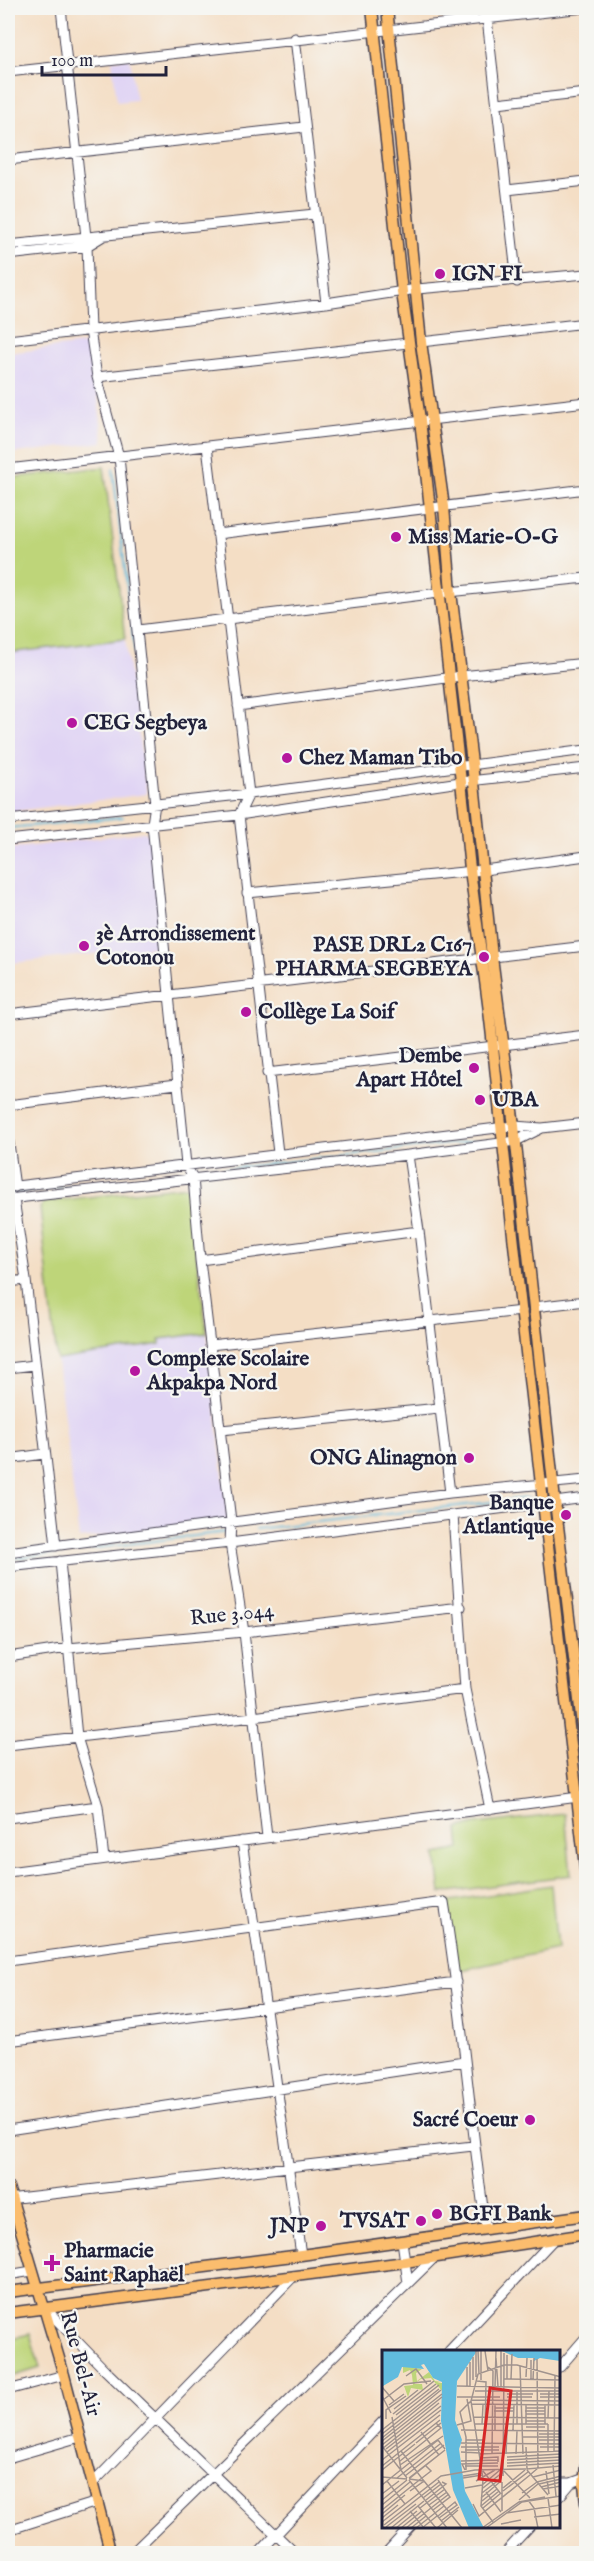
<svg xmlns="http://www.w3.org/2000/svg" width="594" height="2561" font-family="'IM FELL English',serif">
<rect width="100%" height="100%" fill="#f6f6f2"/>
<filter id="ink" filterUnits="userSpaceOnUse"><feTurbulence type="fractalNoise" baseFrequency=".0167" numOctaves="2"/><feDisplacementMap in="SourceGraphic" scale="12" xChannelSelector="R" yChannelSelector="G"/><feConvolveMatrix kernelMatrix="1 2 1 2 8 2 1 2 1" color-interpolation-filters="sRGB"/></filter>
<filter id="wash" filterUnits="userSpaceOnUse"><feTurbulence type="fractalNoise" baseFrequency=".008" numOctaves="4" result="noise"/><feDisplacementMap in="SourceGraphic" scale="24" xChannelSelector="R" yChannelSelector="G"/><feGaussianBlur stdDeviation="1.35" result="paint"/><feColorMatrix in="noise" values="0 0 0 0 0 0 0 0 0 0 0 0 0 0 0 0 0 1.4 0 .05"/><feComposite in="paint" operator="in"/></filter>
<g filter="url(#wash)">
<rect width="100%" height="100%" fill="#f4dec5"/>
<path fill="#e0d4f4" d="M130 58 136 100 117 102 112 60Z
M92 343 103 442 8 454V353Z
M125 639 147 794 8 812V653Z
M144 832 153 837 163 946 13 963 8 920V849Z
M207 1333 228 1520 79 1539 57 1360 160 1344 159 1339Z"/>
<path fill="#bed579" stroke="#707c5a" stroke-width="1.5" d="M104 467 125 639 8 653V478Z
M187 1186 207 1333 160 1339V1344L57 1360 40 1208 44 1202Z
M565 1814 571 1875 441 1893 436 1854 460 1849 458 1829 475 1824Z
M551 1885 557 1949 457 1971 444 1902Z
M30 2334 40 2368 8 2378V2339Z"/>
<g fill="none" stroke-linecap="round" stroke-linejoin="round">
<path stroke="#61bbde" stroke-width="2" d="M113 469 135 654
M8 828 123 817
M213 1170 486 1140
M8 1194 187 1173
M256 1529 527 1498
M8 1559 226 1532"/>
</g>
</g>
<g filter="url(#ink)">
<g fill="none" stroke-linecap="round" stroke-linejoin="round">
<g stroke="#423e50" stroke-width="11">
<path id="minor" d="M61 8 87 246 90 330 97 377 119 457 155 804 152 824 186 1165 193 1178 200 1260 231 1521 230 1543 244 1632 267 1837
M487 19 517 282
M295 38 326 303
M8 72 584 8
M497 103 586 93
M8 160 304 127
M507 190 586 181
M8 245 315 214
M8 255 87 246 105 235
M8 340 326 303 417 289 586 274
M421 342 586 323
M97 377 408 343
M207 446 249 794 239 815 278 1153
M8 469 586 402
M217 534 586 489
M138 630 439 593 586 578
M238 706 461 676 586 663
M8 820 249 794 586 750
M8 840 239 815 460 782 586 768
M247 893 484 870 586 856
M8 1014 586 946
M267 1073 586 1035
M8 1105 177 1084
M8 1136 15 1187
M408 1155 419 1231 450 1493
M8 1187 514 1126 542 1128 586 1123
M8 1199 408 1155 516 1141 542 1128
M14 1199 26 1280 56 1546
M200 1260 419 1231
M8 1282 26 1280
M534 1307 586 1301
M210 1345 522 1311
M8 1368 35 1365
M221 1430 439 1408
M8 1459 44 1454
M453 1515 465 1689 490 1809
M8 1552 450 1493 586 1480
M60 1561 77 1737 98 1806 104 1859
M8 1567 230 1543 586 1498
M8 1657 68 1648 244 1632 461 1607
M8 1745 253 1717 465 1689
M8 1818 98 1806
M242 1841 301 2255
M8 1872 586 1796
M8 1961 444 1902C462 2011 470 2121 486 2229
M8 2041 456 1982
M8 2130 464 2061
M8 2199 473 2146
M402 2241 408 2283
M8 2275 32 2271
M45 2308 105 2370 296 2554
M449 2351 555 2238
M560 2367 586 2337
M8 2390 64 2375
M8 2458 80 2437
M93 2483 294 2276
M560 2483H571L585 2478
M560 2496 571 2483
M8 2530 97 2502
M131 2554 435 2257
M258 2554 384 2420
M385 2554 411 2526
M504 2554 530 2526"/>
</g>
<g stroke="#423e50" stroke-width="13">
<path id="major" d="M372 8 402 292 420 420 466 826C471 900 486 973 493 1047 521 1324 555 1600 586 1876
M387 8 421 342 444 507 451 592 472 763 492 957 514 1126 555 1501 586 1758
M8 2187 64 2375 111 2554
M8 2292 301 2255 586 2215
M8 2313 405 2262 586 2234
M586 2466 584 2484 586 2503"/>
</g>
<use href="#minor" stroke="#fff" stroke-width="9"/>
<use href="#major" stroke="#fbbd6e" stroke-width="10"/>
</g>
</g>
<g fill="#b5179e" stroke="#f6f6f2" stroke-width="2">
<circle cx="440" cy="274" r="6"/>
<circle cx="396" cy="537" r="6"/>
<circle cx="72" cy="723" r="6"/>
<circle cx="287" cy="758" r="6"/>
<circle cx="84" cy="946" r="6"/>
<circle cx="484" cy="957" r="6"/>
<circle cx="246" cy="1012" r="6"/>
<circle cx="474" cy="1068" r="6"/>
<circle cx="480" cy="1100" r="6"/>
<circle cx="135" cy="1371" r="6"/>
<circle cx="469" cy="1458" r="6"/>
<circle cx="566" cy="1515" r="6"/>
<circle cx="530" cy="2120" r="6"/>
<circle cx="437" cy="2214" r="6"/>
<circle cx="421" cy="2221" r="6"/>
<circle cx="321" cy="2226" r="6"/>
<path d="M49 2254h6v6h6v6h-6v6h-6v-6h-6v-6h6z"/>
</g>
<g text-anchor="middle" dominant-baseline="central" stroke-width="4.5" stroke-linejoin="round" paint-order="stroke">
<g font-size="21" font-weight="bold" fill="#22223b" stroke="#f6f6f2" text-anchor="start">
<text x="452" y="274">IGN FI</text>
<text x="408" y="537">Miss Marie-O-G</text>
<text x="84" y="723">CEG Segbeya</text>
<text x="299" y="758">Chez Maman Tibo</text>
<text x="96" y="934">3è Arrondissement<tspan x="96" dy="24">Cotonou</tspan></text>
<text x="472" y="945" text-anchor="end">PASE DRL2 C167<tspan x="472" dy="24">PHARMA SEGBEYA</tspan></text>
<text x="258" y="1012">Collège La Soif</text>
<text x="462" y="1056" text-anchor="end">Dembe<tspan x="462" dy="24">Apart Hôtel</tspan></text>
<text x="492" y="1100">UBA</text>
<text x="147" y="1359">Complexe Scolaire<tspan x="147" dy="24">Akpakpa Nord</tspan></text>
<text x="457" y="1458" text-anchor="end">ONG Alinagnon</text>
<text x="554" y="1503" text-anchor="end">Banque<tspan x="554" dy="24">Atlantique</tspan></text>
<text x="518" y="2120" text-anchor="end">Sacré Coeur</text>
<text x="449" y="2214">BGFI Bank</text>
<text x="409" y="2221" text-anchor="end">TVSAT</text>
<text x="309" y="2226" text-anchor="end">JNP</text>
<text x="64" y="2251">Pharmacie<tspan x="64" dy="24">Saint Raphaël</tspan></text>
</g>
<g font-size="21" fill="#22223b" stroke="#f6f6f2">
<text transform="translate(232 1615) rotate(-6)">Rue 3.044</text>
<text transform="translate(80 2364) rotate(75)">Rue Bel-Air</text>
</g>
</g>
<g transform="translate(382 2350)">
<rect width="178" height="178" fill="#f4dec5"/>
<path d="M21 16 40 19 34 23 35 31 47 22 53 31 59 32 55 33H60L61 42 49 28 39 29 32 34H40L41 40 29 38 26 47 22 36 31 35 30 25 28 20 21 23Z" fill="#bed579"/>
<path d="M0 1H95L75 31 73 70 80 90 77 99 83 141 102 178H87L71 140 59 71 60 32 51 28 42 14 39 15 42 19 20 17 16 27 1 36ZM120 1H178V11L158 8 152 11V8H136Z" fill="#61bbde"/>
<path fill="none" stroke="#a0938e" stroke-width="1.5" d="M94 1V27M96 1 97 24M99 1V30M103 1 106 21M122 3V15H135L179 27M114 8 116 37M138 16 141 104M85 17V36M106 17 111 21 110 104M24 26 34 19 45 34M144 27 145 8M122 29 179 30M125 29V5M129 29 130 4M149 29V10M91 30V7M151 30 152 8M95 31 104 32 103 80M75 36 179 38M0 37 12 51M88 37V12M113 37 114 1M119 37V1M93 41H179M125 44H151M158 44H179M0 46 9 63M75 47H118M125 47H150M158 47H179M1 50 22 34 49 31M89 50 179 51M89 54 179 55M7 55 22 44M113 58H132M144 58H163M12 59 36 40M112 61H132M143 61H163M11 64 52 31M144 64H163M14 65 54 34M10 67 19 120M91 67 179 68M166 68 167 41M4 69V60L24 46M144 71H163M93 74H166M100 74 101 55M135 74V42M144 74V55M163 74V55M75 75 89 71 85 49M144 77H163M0 80 57 35M79 80 179 81M113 80V55M131 80 132 55M39 82 57 105M0 84 57 39M157 84H179M141 87H179M0 88 59 40M84 90H103M157 90H179M0 91 60 44M34 93 59 73M79 93 179 94M0 95 60 47M0 96 25 128M79 97H117M144 97 145 119 179 116M158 97H179M0 99 57 53M4 99 59 56M83 100H117M19 101 42 131 28 141M5 102 59 60M79 102 98 103M166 102V74M172 102 173 25M97 104 179 101M124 104 125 80M134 104 135 81M125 107 179 104M98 108 116 107V112M0 110 58 65M125 110 179 107M18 111 59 78 54 73M79 111 116 110M125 113 179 110M18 115 61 86M171 115 174 146M0 116 58 70M83 116H116M125 116 179 113M0 120 33 94M83 120 80 114 116 113M84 120V87L78 62 89 51M145 120 166 145M101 121 119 144M122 121 148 148M164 121 167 144M149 124 156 118 155 9M23 126 62 95M81 126 100 123M121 126 122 15M0 127 25 129M151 127 179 120M15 128 58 94M27 128 63 100 28 128M81 128 100 125M27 129 42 131 80 178M27 130 65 178M5 131 23 154M94 131 113 120M120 132V161M155 132 179 126M157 134 179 129M0 135 56 90 63 99M31 135 49 121 44 116M159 137 179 132M83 138 100 135 118 120M101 138 121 122M121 138 143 120M161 139 179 136M121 141 146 122M104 142 119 162M100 143 118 129M140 143 155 132M0 144 17 131M39 146 57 132M41 148 59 134M99 148 119 131M166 148 170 178M0 150 25 130M44 150 64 134 60 132M137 150 156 134M146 150 152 158 156 178M100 151 115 139M91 154 97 166 148 125M0 155 28 132M47 155 65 142M36 156 54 178M99 156 117 141M38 158 63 139M49 158 67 144M101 158 119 143M0 160 31 135M51 160 68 147 56 130M28 161 42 178M124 163 179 155M0 164 23 145M56 166 73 152 75 155 57 168M152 167 179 164M0 168 16 155M59 171 77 157M0 172 59 126 93 120 144 119M111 172 99 156 101 129 89 51 96 24 122 15M119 174 139 170M2 175 39 146M4 177 34 154M9 178 42 151M14 178 35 161M19 178 40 161M24 178 49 158M29 178 44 166M34 178 62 156M40 178 55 166M55 178 76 160M100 178 137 152 163 147M104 178 140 152 179 146"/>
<path fill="#d62828" fill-opacity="0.15" stroke="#d62828" stroke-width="3" d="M108 38 129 41 118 131 97 129Z"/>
<rect width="178" height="178" fill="none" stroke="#22223b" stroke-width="3"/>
</g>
<rect width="594" height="2561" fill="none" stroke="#f6f6f2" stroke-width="30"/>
<path d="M42 66v9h124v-9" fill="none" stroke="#22223b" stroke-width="3"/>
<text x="51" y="66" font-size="18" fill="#22223b" stroke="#f6f6f2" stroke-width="4.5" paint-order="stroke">100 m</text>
</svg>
